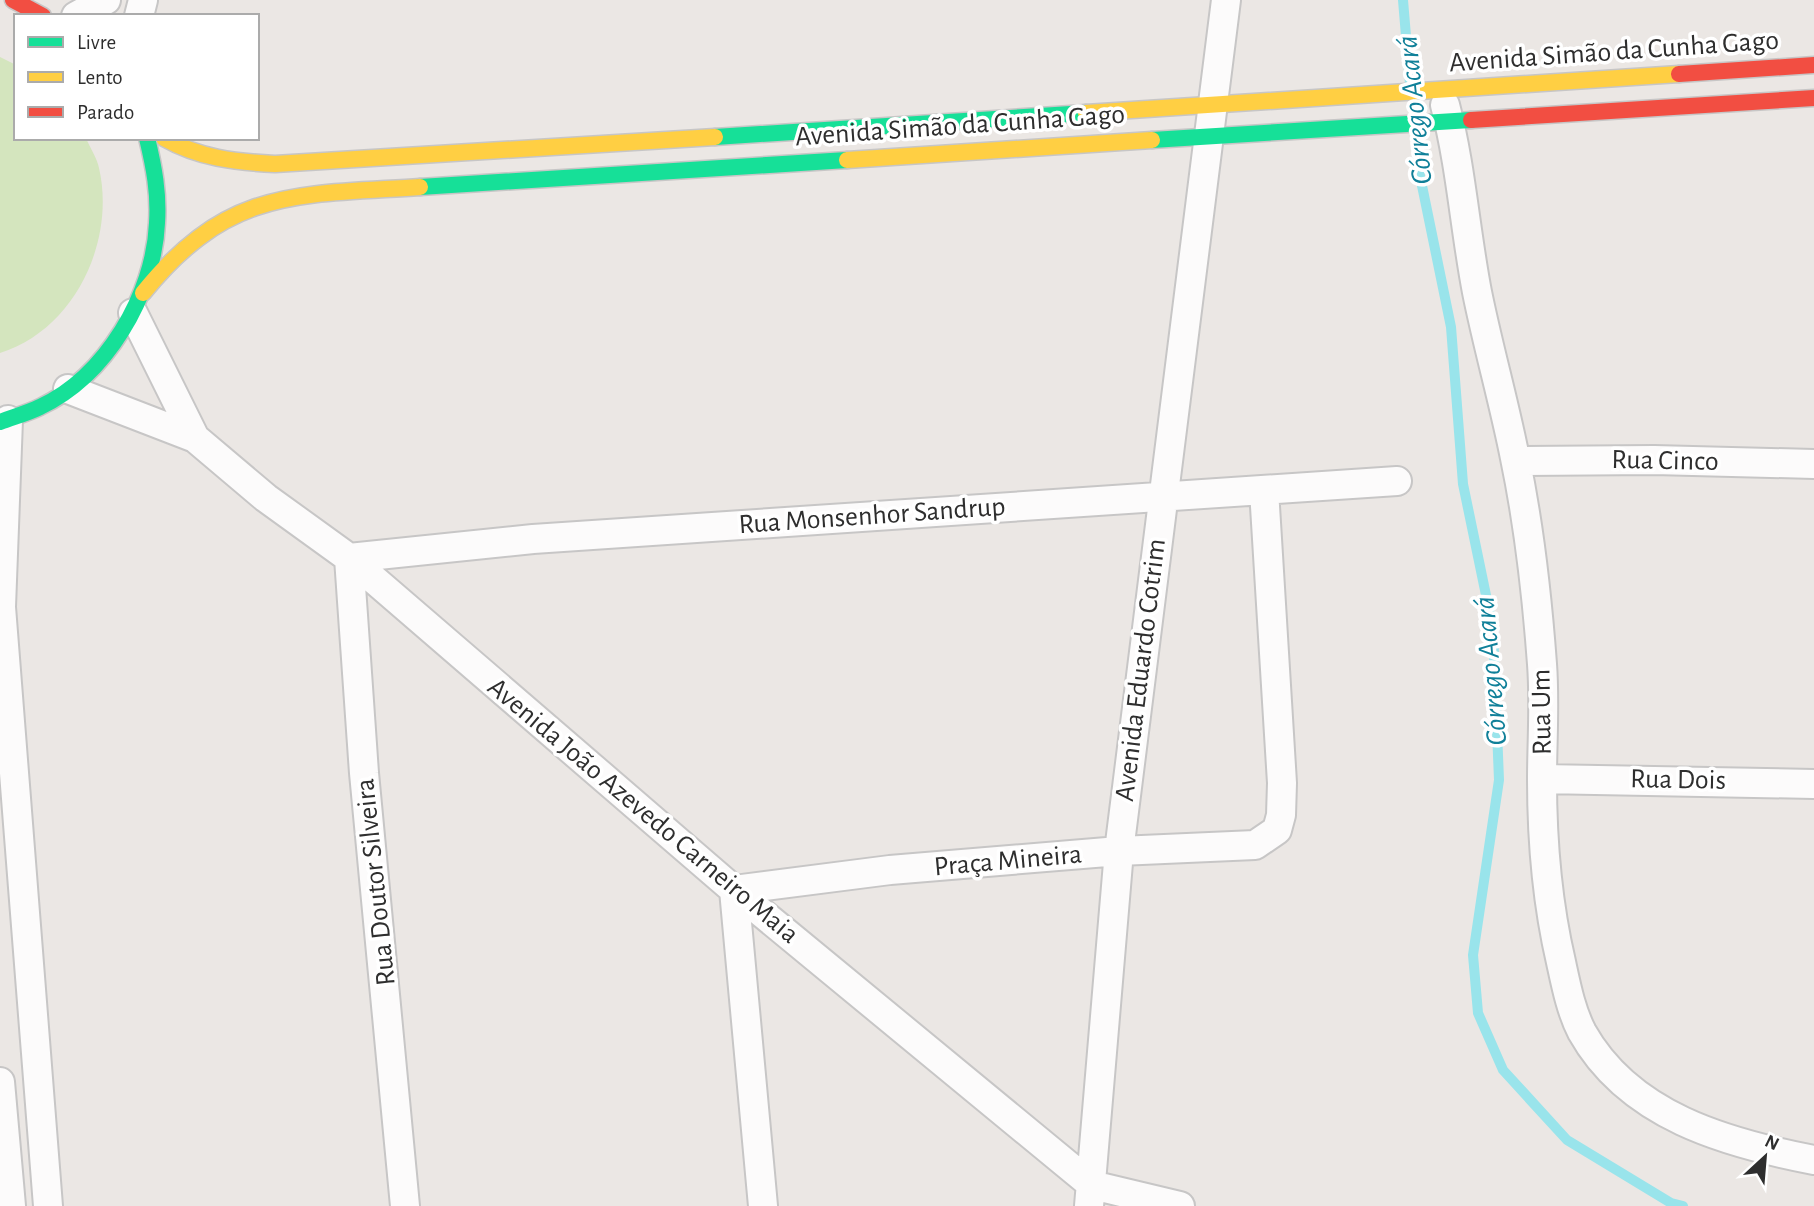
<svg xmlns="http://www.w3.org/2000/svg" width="1814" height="1206" font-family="'Alegreya Sans',sans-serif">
<rect width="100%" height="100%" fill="#ebe7e4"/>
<path fill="#d4e5be" d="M0 57 16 65V138H86C90 148 97 158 99 168 116 242 74 330 0 353Z"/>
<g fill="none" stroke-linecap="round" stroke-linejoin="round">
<path stroke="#99e4eb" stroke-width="10" d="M1403 0 1410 84
M1415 128 1419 171 1451 327 1463 484 1493 629 1499 780 1473 955 1478 1013 1503 1070 1567 1140 1671 1203 1683 1206"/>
<g stroke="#c7c6c6" stroke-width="32">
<path id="street" d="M76 16 106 0
M139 16 143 0
M1445 105C1461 166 1465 230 1477 292 1488 347 1504 402 1515 458 1529 525 1537 596 1542 664 1545 703 1542 741 1542 780 1542 842 1547 902 1561 962 1566 985 1571 1011 1582 1032 1629 1116 1726 1143 1814 1160
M133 313 195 438
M68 389 195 438 266 498 349 558 734 890 1092 1185 1180 1206
M8 420 1 607 48 1206
M1516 461 1654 460 1814 464
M1542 779 1814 784
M0 1082 11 1206
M405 1206 364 773 349 558 533 539 1397 481
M763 1206 734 890 890 870 1119 851 1255 845 1277 830 1281 815 1282 783 1264 490
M1089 1206 1119 851 1226 0"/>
</g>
<g stroke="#c7c6c6" stroke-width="19">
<path id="fast" d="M715 137 1086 113
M1152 140 1471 120
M420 187 847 160
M0 422C13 417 28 413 40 407 106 376 154 295 157 223 159 193 154 167 147 138"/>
</g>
<g stroke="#c7c6c6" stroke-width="19">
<path id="slow" d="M1086 113 1679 74
M164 138C199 158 235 162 275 164L715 137
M847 160 1152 140
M143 293C228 188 296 195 420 187"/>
</g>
<g stroke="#c7c6c6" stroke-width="19">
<path id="jam" d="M13 0 43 16
M1679 74 1814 65
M1471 120 1814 98"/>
</g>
<use href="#street" stroke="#fcfbfb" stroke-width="28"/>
<use href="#fast" stroke="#16e098" stroke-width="16"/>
<use href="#slow" stroke="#ffcf43" stroke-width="16"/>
<use href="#jam" stroke="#f24e42" stroke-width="16"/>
</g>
<g text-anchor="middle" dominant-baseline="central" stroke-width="7" stroke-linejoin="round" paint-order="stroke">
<g font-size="28" fill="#2e2e2e" stroke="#fff">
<text transform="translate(1614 52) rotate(-4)">Avenida Simão da Cunha Gago</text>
<text transform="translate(960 126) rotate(-4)">Avenida Simão da Cunha Gago</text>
<text transform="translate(1665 461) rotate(1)">Rua Cinco</text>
<text transform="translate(872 516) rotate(-4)">Rua Monsenhor Sandrup</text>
<text transform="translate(1141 670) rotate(-83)">Avenida Eduardo Cotrim</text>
<text transform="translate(1542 712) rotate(-91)">Rua Um</text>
<text transform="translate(1678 780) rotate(1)">Rua Dois</text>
<text transform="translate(643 811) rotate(40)">Avenida João Azevedo Carneiro Maia</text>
<text transform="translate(1008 861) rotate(-5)">Praça Mineira</text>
<text transform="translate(376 882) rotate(-96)">Rua Doutor Silveira</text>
</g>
<g font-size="30" font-style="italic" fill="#108099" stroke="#fff">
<text transform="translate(1415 110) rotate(-96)">Córrego Acará</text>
<text transform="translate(1491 671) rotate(-95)">Córrego Acará</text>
</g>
</g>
<rect x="14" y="14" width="245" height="126" fill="#ffffff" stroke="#ababab" stroke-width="2"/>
<rect x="28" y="37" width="35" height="10" fill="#16e098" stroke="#ababab" stroke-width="2"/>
<text x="77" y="49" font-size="21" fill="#2e2e2e">Livre</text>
<rect x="28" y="72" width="35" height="10" fill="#ffcf43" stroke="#ababab" stroke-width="2"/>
<text x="77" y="84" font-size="21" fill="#2e2e2e">Lento</text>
<rect x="28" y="107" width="35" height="10" fill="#f24e42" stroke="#ababab" stroke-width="2"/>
<text x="77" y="119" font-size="21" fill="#2e2e2e">Parado</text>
<g transform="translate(1765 1157) rotate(26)" stroke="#ffffff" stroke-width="5" paint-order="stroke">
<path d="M0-5L12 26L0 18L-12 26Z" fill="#2e2e2e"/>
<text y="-10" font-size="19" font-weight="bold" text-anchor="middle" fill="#2e2e2e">N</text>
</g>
</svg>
